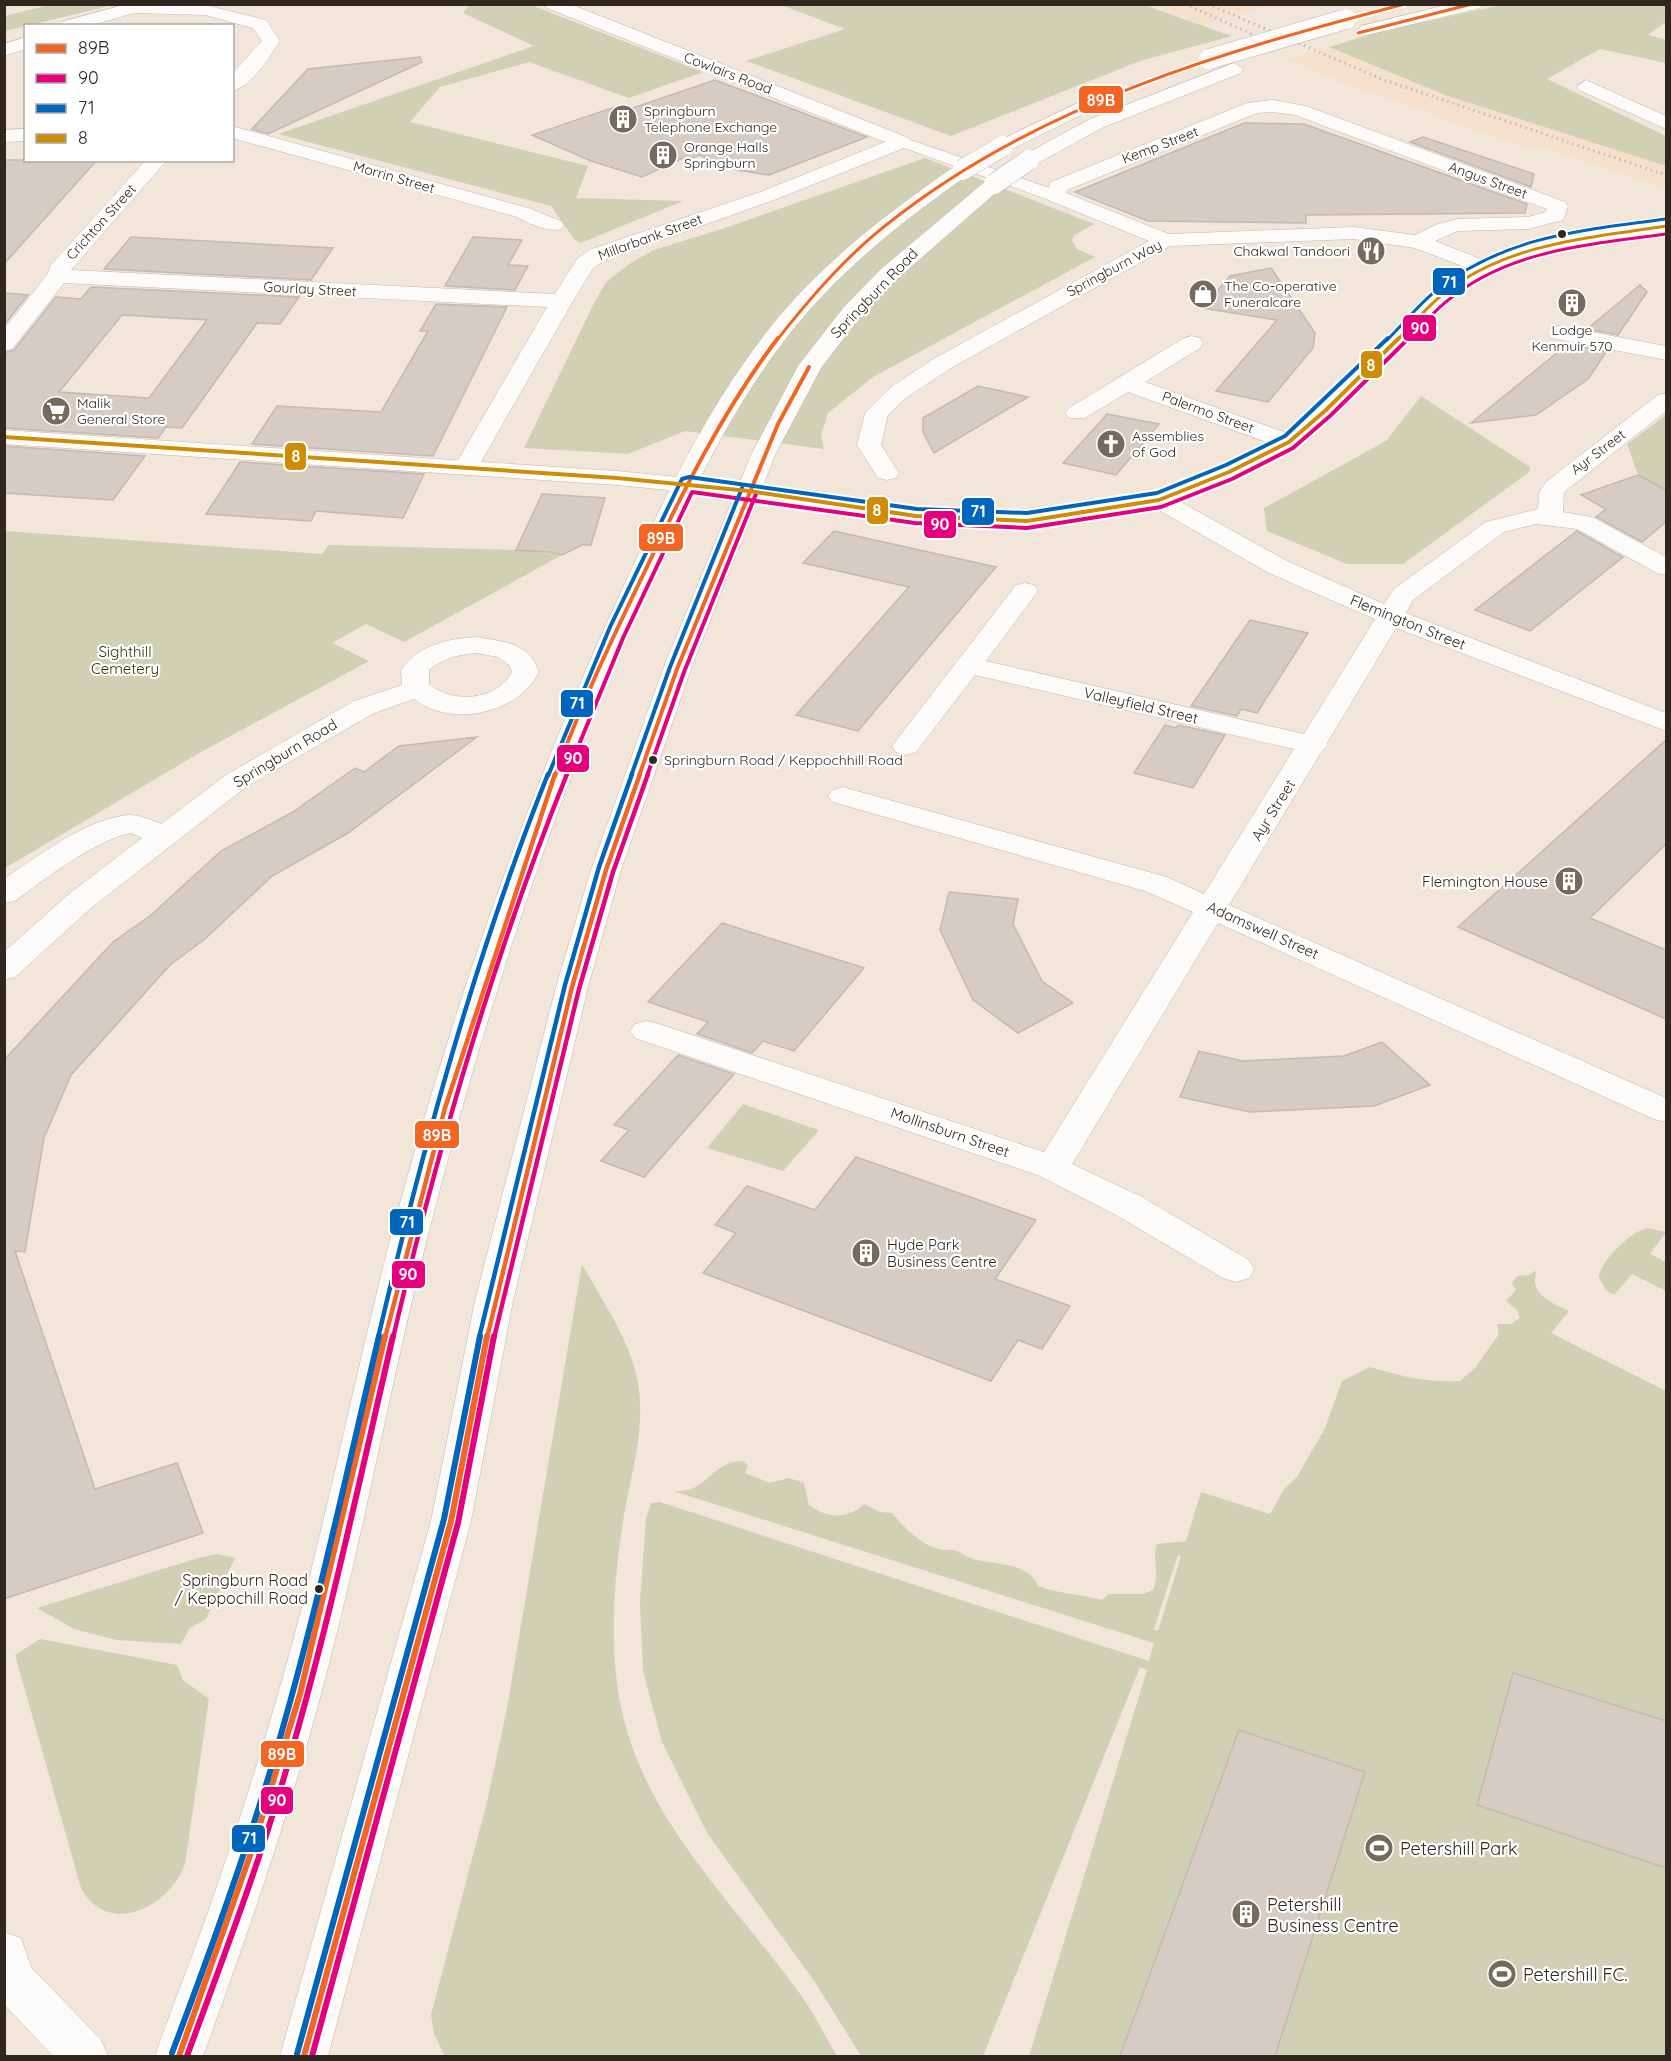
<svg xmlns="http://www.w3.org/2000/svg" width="1671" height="2061" font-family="Quicksand,sans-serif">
<rect width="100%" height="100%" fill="#f2e5da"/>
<path fill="#f6e0cc" d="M1157 5V4L1271 5 1202 25Z
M1329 47 1445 95 1666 166V188L1545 148 1522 146 1356 88 1285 59Z"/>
<path fill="#d0d1b4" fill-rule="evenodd" d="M50 5V4L113 5 5 31V16Z
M469 5H531L703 72 629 98 529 62 440 87 410 122 588 166 576 198 683 201 581 243 574 239 551 206 278 134 534 46 463 13Z
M781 5H1144L1232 36 1140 61 951 136 746 61 845 29Z
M1502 5H1666V22L1648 35 1666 40V63L1600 49 1547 79 1666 136V166L1445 95 1329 47 1378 32Z
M925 158 1094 224 1075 235 1072 240 1077 249 1095 257 873 377 828 413 821 435 824 449 685 431 628 454 524 448 595 301 606 282 632 262 654 250 725 228Z
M1421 396 1530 467 1529 472 1403 564H1347L1267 531 1264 508 1386 441Z
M1666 415V490L1638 475 1627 444Z
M5 531 322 554 329 545 523 550 562 555 404 642 366 624 332 643 369 661 201 752 5 868Z
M743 1104 819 1130 783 1171 707 1148Z
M1648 1228 1666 1232 1650 1254 1666 1262V1291L1632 1274 1614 1295 1607 1291 1599 1278C1599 1262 1632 1230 1648 1228Z
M582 1264C602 1301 631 1341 638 1383 645 1426 634 1463 626 1504 614 1572 607 1649 623 1716 650 1827 736 1905 800 1994 814 2013 825 2036 837 2056H445L434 2034 431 2015 488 1798 507 1708Z
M1537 1270C1528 1294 1550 1302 1569 1311L1551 1333 1666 1391V2056H1029L1147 1670 1140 1667 983 2056H861L815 1982 707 1833 662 1742 643 1671 640 1602 646 1518 651 1503 660 1502 1149 1661 1154 1643 673 1491C709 1494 709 1461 744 1461L748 1466 745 1473 770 1483 789 1478 804 1483 809 1505C826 1518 848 1520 864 1504L880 1512 892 1513C903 1526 920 1544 938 1549 943 1551 948 1549 952 1550 960 1551 966 1557 973 1559 995 1565 1029 1562 1038 1586 1058 1594 1081 1594 1102 1600L1109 1594H1143L1153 1590C1160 1574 1152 1560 1157 1544L1186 1541 1201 1492 1270 1514 1284 1489 1297 1477 1325 1428 1342 1381 1370 1367C1400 1376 1428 1383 1460 1381L1475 1368 1499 1334 1497 1324H1510L1520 1318 1517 1310 1506 1301 1516 1290 1512 1283 1517 1276 1529 1275ZM1178 1555 1181 1556 1158 1631 1154 1629Z
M217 1554 235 1558 206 1619 190 1628 181 1644 117 1640 74 1629 37 1608 198 1558Z
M40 1639 177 1665 183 1680 209 1699 185 1864C170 1907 108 1938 81 1888L15 1655Z"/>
<path fill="#d6ccc3" stroke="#c3b9b0" stroke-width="1.5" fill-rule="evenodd" d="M420 57 422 62 268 134 252 129 308 69Z
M715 80 867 137 769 175 737 170 699 155 688 160 683 158 642 177 591 161 532 135 615 107 624 111Z
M1244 123 1304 124 1527 204 1525 213 1306 215V223L1148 221 1075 192Z
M1423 137 1534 174 1531 187 1410 142Z
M4 160H97L4 264Z
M131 237 333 248 311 280 104 269Z
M473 237 522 240 508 265 528 266 515 290 445 286Z
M1271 268 1315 333 1313 348 1268 402 1216 391 1277 320 1202 308 1230 276Z
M1640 285 1647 292 1618 335 1587 329Z
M91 287 299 297 280 324 257 323 182 428 166 427 158 438 4 428V353L14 350 56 297 81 299ZM122 315 207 320 149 398 59 392Z
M4 293 28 295 4 325Z
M436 304 507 307 433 456 252 444 277 406 381 412 428 331H420Z
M1568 344 1607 351 1588 379 1536 415 1471 423Z
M978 386 1028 397 934 453 923 432V418Z
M1107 414 1159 424 1116 475 1063 463Z
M4 446 145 456 113 500 4 493Z
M240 462 424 474 403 518 316 511 311 521 206 514Z
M1638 475 1666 490V522L1642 542 1596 517 1606 509 1581 495Z
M542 494 605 498 591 545H582L562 555 549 552 516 550Z
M834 531 996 567 858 731 796 715 909 587 803 563Z
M1577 531 1623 557 1530 631 1475 610Z
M1250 620 1308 633 1257 713 1241 709 1237 716 1191 706Z
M1165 725 1176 728 1178 725 1225 735 1193 788 1134 773Z
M477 737 348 833 272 876 205 939 170 965 71 1075 44 1138 25 1252 15 1251 95 1489 177 1463 203 1533 4 1599V1060L113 942 151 915 221 851 293 812 355 768 364 772 399 746Z
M1666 740V844L1590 918 1666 950V1019L1458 927Z
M949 892 1018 899 1013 924 1042 981 1073 1003 1018 1033 973 1000 940 930Z
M722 923 864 968 794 1051 763 1041 752 1053 697 1034 708 1022 648 1002Z
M1382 1042 1430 1085 1374 1106 1250 1112 1180 1097 1199 1051 1243 1061 1344 1056Z
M678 1055 734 1074 644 1177 601 1161 629 1130 614 1125Z
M856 1157 1036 1220 995 1279 1070 1306 1042 1349 1018 1340 991 1381 703 1273 736 1233 715 1225 747 1186 815 1210Z
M1513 1673 1666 1721V1868L1477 1805Z
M1239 1730 1365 1772 1275 2056H1120Z"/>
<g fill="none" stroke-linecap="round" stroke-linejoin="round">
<g stroke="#c1b7af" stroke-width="1">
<path id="pedestrian" d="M902 137 1061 192 1063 196 1061 200H1049L896 145 894 142 896 139Z"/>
</g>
<g stroke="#c1b7af" stroke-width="1">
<path id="minor" d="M127 4 205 5 266 20 280 41C269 57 253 86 232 91V74L262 41 253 28 205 15 134 13 89 26H58L61 22Z
M545 4H570L909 138 912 142 909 146 774 200 605 260 593 268 573 301 478 467 475 472 466 474 457 472 454 467 547 307 64 283 12 349 4 351V329L47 275 51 265 146 160H167L71 270 555 294 577 259 589 250 760 192 885 142 547 8Z
M26 37V49L4 56V44Z
M1586 80 1666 116V129L1579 90 1577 86Z
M1273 100 1306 106 1565 202 1568 206 1563 220 1528 229 1458 231 1435 241 1491 263 1494 268 1491 273 1483 274 1415 248 1354 239 1170 246 951 368 907 397 888 415 881 445 899 473 896 478 887 480 878 478 857 445 865 413 891 387 935 358 1149 241 1048 200 1045 196 1051 182 1247 103ZM1273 112 1295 115 1547 209 1546 212 1528 217 1458 219 1438 224 1415 235 1354 227 1169 234 1066 193 1067 190 1257 113Z
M232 126 528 208 561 221 564 225 561 229C546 233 528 222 514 216L232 138Z
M26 129V141L4 142V130Z
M1559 326 1666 346V360L1551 338 1548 333 1551 328Z
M1192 336 1200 338 1203 343 1200 348 1145 382 1298 437 1301 442 1298 447 1289 449 1280 447 1128 392 1085 418H1069L1065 413 1069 408 1184 338Z
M1666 393V411L1564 492 1563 512 1592 517 1666 557V575L1657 573 1577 529 1536 524 1504 532 1413 600 1406 613 1666 713V731L1396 628 1327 743 1328 745 1321 752 1229 905 1666 1098V1122L1654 1119 1218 923 1072 1164 1142 1197 1249 1260 1254 1269 1249 1278 1236 1282 1223 1278 1116 1215 1040 1176 635 1038 630 1031 635 1024 647 1021 659 1024 1044 1152 1193 912 1145 891 833 802 828 796 833 790 843 787 853 790 1167 877 1204 894 1294 749 975 675 916 752 906 755 896 752 892 746 1016 585 1025 583 1034 585 1038 591 986 661 1304 734 1375 619 1269 573 1150 505 1146 500 1150 495 1159 492 1168 495 1287 561 1384 604 1394 589 1486 522 1538 509 1539 493 1546 482 1658 395Z
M476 637C504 642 529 642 539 672 518 714 452 728 414 699L374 713 246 787 91 908 15 977 4 980V952L69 894 142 838 131 833C97 839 43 880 15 901L4 903V879C38 856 88 818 129 815 140 815 152 820 161 824L226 775 354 701 402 685 401 670C419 645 446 639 476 637ZM476 653 498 657 509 665 512 672C497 701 452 704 429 684V670C443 658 458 655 476 653Z
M4 1932 21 1938 31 1967 101 2040 108 2056H53L4 2004Z"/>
</g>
<g stroke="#c1b7af" stroke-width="1">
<path id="tertiary" d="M1666 220V232L1549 250 1491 273 1451 299 1334 415 1298 447 1238 477 1159 508 1027 529 916 524 749 498 617 485 4 444V430L617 471 749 484 916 508 1027 513 1153 493 1220 467 1280 437 1318 405 1435 289 1475 263 1545 238Z"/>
</g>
<g stroke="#c1b7af" stroke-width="1">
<path id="primary" d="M1450 4H1482L1480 8 1367 35 1358 30 1361 26Z
M1234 63 1243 69 1241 73 1104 127 1036 164H1022L1019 160 1022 156 1090 119Z
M1082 101 1089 103 1092 107 1089 111 1010 150H996L993 146 996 142Z
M962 164 969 166 972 170 969 174C904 220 841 269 791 332 724 416 680 518 637 615 549 815 482 1023 428 1235 394 1369 369 1506 335 1640 300 1782 253 1920 203 2056H155C172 2007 192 1958 209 1909 239 1823 267 1736 291 1648 328 1513 355 1375 390 1240 447 1027 518 817 610 616 656 515 703 411 773 324 824 261 889 212 955 166Z
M994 178 1001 180 1004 184 1001 188 896 280 860 317 821 368 775 455 691 669 621 870 588 987 513 1301 471 1521 328 2056H280L431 1521 475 1301 556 987 591 870 663 669 751 455 798 366 844 307 880 270 987 180Z"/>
</g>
<use href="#pedestrian" fill="#fdfbf9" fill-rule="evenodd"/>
<use href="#minor" fill="#fdfbf9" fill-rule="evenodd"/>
<use href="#tertiary" fill="#fdfbf9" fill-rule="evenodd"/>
<use href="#primary" fill="#fdfbf9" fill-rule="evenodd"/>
<path stroke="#c0bcba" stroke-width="3" stroke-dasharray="1.5 4" stroke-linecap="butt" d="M1185 4 1283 48
M1208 4 1384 80 1666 175"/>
<g stroke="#c1b7af" stroke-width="21" stroke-linecap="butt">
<path id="primary-bridge" d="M1209 59 1346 19
M962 170 1003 146
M994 184 1029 160"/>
</g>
<use href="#primary-bridge" stroke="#fdfbf9" stroke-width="20"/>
<g stroke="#fff" stroke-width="6">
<path id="bus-1-far3" d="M1358 33 1472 4
M777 340C811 297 847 255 890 222 1039 104 1224 51 1405 4"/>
</g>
<g stroke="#fff" stroke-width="8">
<path id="bus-1-far2" d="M555 776C580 706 612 639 645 571 683 491 724 409 778 338
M639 776 677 669 778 424 809 367"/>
</g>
<g stroke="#fff" stroke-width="9">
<path id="bus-1-far1" d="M385 1338 445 1108 555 774
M487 1338 572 987 606 870 640 774"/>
</g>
<g stroke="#fff" stroke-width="10">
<path id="bus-1" d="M179 2056 252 1850 300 1694 385 1336
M304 2056 451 1521 487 1336"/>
</g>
<g stroke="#fff" stroke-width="6">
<path id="bus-2-far3" d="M1408 340C1421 327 1433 312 1447 301 1509 249 1590 245 1666 234"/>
</g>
<g stroke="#fff" stroke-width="8">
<path id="bus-2-far2" d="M566 776 623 638 692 492 915 523 1027 528 1161 507 1232 479 1293 448 1331 415 1409 338
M647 776 684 672 756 494"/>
</g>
<g stroke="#fff" stroke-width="9">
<path id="bus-2-far1" d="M393 1338C438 1147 493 957 567 774
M494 1338 579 989 613 872 648 774"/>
</g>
<g stroke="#fff" stroke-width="10">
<path id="bus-2" d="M187 2056C223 1958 261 1860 289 1760 330 1620 360 1478 393 1336
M312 2056 458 1523 494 1336"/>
</g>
<g stroke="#fff" stroke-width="6">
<path id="bus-3-far3" d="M1387 340C1404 323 1420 303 1439 288 1510 235 1581 231 1665 219"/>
</g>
<g stroke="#fff" stroke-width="8">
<path id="bus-3-far2" d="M548 776 610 627 682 479 689 477 917 509 1027 513 1157 493 1226 465 1285 436 1388 338
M631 776 670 667 742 488"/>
</g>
<g stroke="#fff" stroke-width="9">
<path id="bus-3-far1" d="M378 1338C423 1147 475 956 548 774
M479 1338 565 985 599 867 632 774"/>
</g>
<g stroke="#fff" stroke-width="10">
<path id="bus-3" d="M172 2053C208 1958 243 1862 272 1765 314 1624 345 1480 379 1336
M297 2054 444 1519 480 1336"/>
</g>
<g stroke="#fff" stroke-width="6">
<path id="bus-4-far1" d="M1397 340C1412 325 1427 307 1443 294 1507 243 1589 238 1666 226"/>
</g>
<g stroke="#fff" stroke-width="8">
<path id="bus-4" d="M4 437 617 478 749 491 916 516 1027 521 1159 500 1229 472 1289 442 1326 410 1399 338"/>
</g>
<use href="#bus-1-far3" stroke="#f26522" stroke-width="3"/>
<use href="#bus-1-far2" stroke="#f26522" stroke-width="4"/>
<use href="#bus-1-far1" stroke="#f26522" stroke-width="4.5"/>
<use href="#bus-1" stroke="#f26522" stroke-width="6"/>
<use href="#bus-2-far3" stroke="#e5007d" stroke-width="3"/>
<use href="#bus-2-far2" stroke="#e5007d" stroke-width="4"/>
<use href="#bus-2-far1" stroke="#e5007d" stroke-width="4.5"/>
<use href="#bus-2" stroke="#e5007d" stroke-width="6"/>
<use href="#bus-3-far3" stroke="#0065bd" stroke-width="3"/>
<use href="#bus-3-far2" stroke="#0065bd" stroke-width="4"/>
<use href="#bus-3-far1" stroke="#0065bd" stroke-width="4.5"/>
<use href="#bus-3" stroke="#0065bd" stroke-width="6"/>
<use href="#bus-4-far1" stroke="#cf8d06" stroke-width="3"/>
<use href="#bus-4" stroke="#cf8d06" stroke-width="4"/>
</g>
<defs>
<g id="building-disc" transform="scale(1.5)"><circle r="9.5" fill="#746a60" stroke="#fff"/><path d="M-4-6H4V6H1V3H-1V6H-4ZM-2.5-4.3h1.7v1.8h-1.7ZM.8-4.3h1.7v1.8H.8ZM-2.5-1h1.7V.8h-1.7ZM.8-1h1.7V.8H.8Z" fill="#fff"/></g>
<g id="restaurant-disc" transform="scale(1.5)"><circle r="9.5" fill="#746a60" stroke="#fff"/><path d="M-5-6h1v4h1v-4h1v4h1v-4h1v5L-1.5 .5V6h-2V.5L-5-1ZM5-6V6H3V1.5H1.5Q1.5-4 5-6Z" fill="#fff"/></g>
<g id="shop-disc" transform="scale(1.5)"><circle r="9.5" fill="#746a60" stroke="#fff"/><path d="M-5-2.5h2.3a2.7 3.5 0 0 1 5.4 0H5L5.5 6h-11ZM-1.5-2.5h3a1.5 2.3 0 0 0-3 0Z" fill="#fff"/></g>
<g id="supermarket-disc" transform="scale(1.5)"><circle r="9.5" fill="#746a60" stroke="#fff"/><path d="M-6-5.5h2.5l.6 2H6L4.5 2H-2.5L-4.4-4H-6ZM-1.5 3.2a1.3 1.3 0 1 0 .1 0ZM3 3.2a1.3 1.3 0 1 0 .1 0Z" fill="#fff"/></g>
<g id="church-disc" transform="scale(1.5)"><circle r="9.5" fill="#746a60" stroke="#fff"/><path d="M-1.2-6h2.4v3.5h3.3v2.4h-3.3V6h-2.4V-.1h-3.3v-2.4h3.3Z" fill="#fff"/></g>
<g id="stadium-disc" transform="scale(1.5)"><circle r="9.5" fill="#746a60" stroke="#fff"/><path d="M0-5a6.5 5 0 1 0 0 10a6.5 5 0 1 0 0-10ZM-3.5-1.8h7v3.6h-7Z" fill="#fff"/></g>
</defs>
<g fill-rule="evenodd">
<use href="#building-disc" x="623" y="119"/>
<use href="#building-disc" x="663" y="155"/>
<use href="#restaurant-disc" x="1371" y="251"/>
<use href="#shop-disc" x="1203" y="294"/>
<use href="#building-disc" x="1572" y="303"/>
<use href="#supermarket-disc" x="56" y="411"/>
<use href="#church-disc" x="1111" y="444"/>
<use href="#building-disc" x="1569" y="881"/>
<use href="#building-disc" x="866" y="1253"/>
<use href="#stadium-disc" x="1379" y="1848"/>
<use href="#building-disc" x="1246" y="1914"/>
<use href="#stadium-disc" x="1502" y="1974"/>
</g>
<g fill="#30281f" stroke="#fff" stroke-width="2">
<circle cx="1562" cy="234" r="5"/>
<circle cx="653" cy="760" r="5"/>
<circle cx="319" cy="1589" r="5"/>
</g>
<g text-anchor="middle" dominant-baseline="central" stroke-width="4.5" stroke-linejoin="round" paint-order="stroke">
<g font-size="14" fill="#30281f" stroke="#fff">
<text transform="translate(728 73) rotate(21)">Cowlairs Road</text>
<text transform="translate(1160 145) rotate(-21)">Kemp Street</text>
<text transform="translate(394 177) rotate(16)">Morrin Street</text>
<text transform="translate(1488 180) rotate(20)">Angus Street</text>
<text transform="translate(101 222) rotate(-48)">Crichton Street</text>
<text transform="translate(650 237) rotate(-20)">Millarbank Street</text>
<text transform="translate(1114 268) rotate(-28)">Springburn Way</text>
<text transform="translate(310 289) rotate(3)">Gourlay Street</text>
<text transform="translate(1208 412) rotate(20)">Palermo Street</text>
<text transform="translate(1598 452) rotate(-37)">Ayr Street</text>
</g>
<g font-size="14" fill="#30281f" stroke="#fff" text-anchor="start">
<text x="644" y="111">Springburn<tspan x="644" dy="16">Telephone Exchange</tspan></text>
<text x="684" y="147">Orange Halls<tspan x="684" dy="16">Springburn</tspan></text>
<text x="1350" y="251" text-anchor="end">Chakwal Tandoori</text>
<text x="1224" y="286">The Co-operative<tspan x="1224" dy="16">Funeralcare</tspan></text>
<text x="1572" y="330" text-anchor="middle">Lodge<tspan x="1572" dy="16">Kenmuir 570</tspan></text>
<text x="77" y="403">Malik<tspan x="77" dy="16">General Store</tspan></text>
<text x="1132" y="436">Assemblies<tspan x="1132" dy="16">of God</tspan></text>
</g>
<g font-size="14" fill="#30281f" stroke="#fff" text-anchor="start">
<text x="664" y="760">Springburn Road / Keppochhill Road</text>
</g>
<g font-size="15" fill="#30281f" stroke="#fff">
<text transform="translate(874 293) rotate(-46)">Springburn Road</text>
<text transform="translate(1408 622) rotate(22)">Flemington Street</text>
<text transform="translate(1141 705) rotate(13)">Valleyfield Street</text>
<text transform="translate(285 753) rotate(-31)">Springburn Road</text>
<text transform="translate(1273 810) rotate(-58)">Ayr Street</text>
<text transform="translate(1263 930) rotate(24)">Adamswell Street</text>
<text transform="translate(950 1132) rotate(19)">Mollinsburn Street</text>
</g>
<g font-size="15" fill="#2d360e" stroke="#fff">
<text x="125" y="651">Sighthill<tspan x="125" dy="17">Cemetery</tspan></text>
</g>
<g font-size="15" fill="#30281f" stroke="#fff" text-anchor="end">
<text x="1548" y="881">Flemington House</text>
<text x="887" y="1244" text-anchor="start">Hyde Park<tspan x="887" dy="17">Business Centre</tspan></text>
</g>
<g font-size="16" fill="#30281f" stroke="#fff" text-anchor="end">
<text x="308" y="1580">Springburn Road<tspan x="308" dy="18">/ Keppochill Road</tspan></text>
</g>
<g font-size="18" fill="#30281f" stroke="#fff" text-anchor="start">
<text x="1400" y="1848">Petershill Park</text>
<text x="1267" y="1904">Petershill<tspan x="1267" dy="21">Business Centre</tspan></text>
<text x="1523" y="1974">Petershill FC.</text>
</g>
</g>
<g stroke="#fff" stroke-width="2">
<rect x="1078" y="85" width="46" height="29" rx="6" fill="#f26522"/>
<rect x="1432" y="267" width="34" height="29" rx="6" fill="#0065bd"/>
<rect x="1402" y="314" width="35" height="28" rx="6" fill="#e5007d"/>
<rect x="1360" y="350" width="23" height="29" rx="6" fill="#cf8d06"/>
<rect x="284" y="442" width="23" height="29" rx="6" fill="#cf8d06"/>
<rect x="866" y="496" width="23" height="29" rx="6" fill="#cf8d06"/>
<rect x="961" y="497" width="34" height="29" rx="6" fill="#0065bd"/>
<rect x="923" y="510" width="34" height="29" rx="6" fill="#e5007d"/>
<rect x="638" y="523" width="46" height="29" rx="6" fill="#f26522"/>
<rect x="560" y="689" width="34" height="29" rx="6" fill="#0065bd"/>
<rect x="556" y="744" width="34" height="29" rx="6" fill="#e5007d"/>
<rect x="414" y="1120" width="46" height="29" rx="6" fill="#f26522"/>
<rect x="389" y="1208" width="35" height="28" rx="6" fill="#0065bd"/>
<rect x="391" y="1260" width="35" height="29" rx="6" fill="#e5007d"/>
<rect x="260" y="1740" width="45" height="28" rx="6" fill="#f26522"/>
<rect x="260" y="1786" width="34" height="29" rx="6" fill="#e5007d"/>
<rect x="231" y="1824" width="35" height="29" rx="6" fill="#0065bd"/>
</g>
<g font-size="16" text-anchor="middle" font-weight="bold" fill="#fff">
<text x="1101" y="106">89B</text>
<text x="1449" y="288">71</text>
<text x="1420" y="334">90</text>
<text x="1371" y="371">8</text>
<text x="296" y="462">8</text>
<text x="877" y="516">8</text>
<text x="978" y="517">71</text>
<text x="940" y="530">90</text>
<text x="661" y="544">89B</text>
<text x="577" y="709">71</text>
<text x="573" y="764">90</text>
<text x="437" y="1141">89B</text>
<text x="407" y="1228">71</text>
<text x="408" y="1280">90</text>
<text x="282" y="1760">89B</text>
<text x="277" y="1806">90</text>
<text x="249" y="1844">71</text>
</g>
<rect width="1671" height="2061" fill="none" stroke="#30281f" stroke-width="12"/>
<rect x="24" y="24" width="210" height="138" fill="#ffffff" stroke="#aca9a5" stroke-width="1.5"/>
<rect x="36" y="44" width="30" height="9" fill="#f26522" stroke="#aca9a5" stroke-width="1.5"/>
<text x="78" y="54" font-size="18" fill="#30281f">89B</text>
<rect x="36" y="74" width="30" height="9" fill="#e5007d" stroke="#aca9a5" stroke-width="1.5"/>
<text x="78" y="84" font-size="18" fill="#30281f">90</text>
<rect x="36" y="104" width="30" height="9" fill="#0065bd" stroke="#aca9a5" stroke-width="1.5"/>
<text x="78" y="114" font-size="18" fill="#30281f">71</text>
<rect x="36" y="134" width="30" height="9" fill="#cf8d06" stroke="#aca9a5" stroke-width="1.5"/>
<text x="78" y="144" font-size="18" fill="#30281f">8</text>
</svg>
